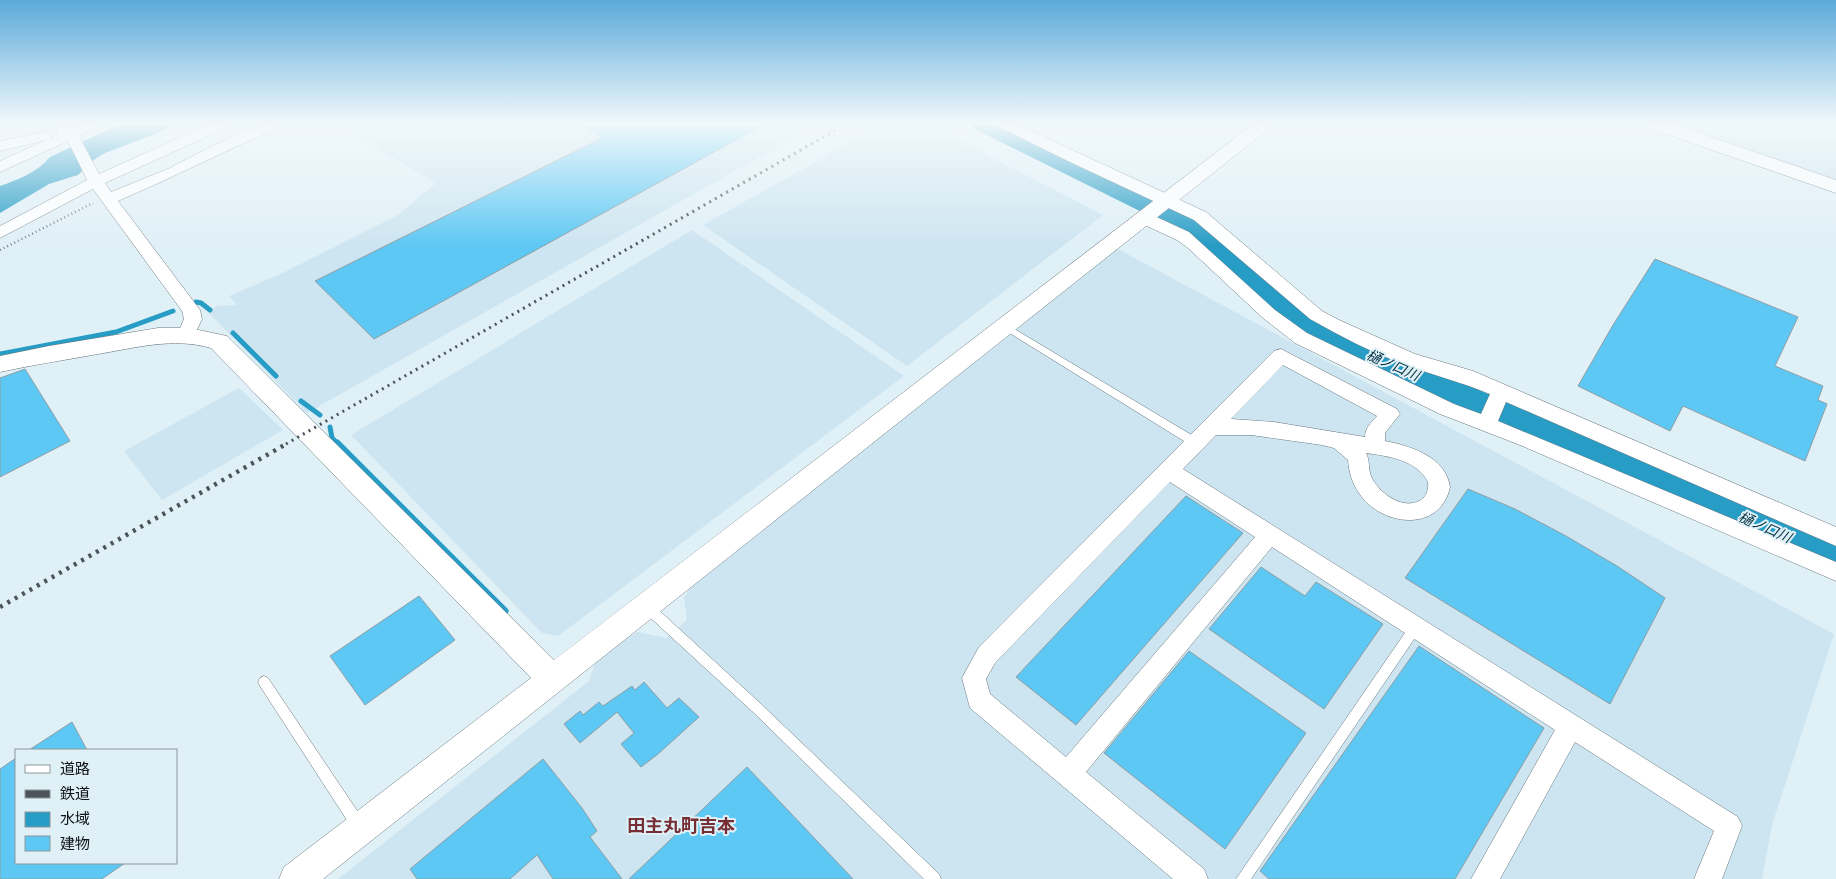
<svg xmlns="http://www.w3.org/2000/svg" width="1836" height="879" font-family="Roboto,'Noto Sans JP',sans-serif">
<rect width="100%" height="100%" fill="#e0f0f7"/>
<path fill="#cde5f0" d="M335 123H819L307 413 207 311 217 306 237 305 229 296 283 273 398 215 436 183Z
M885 123H925L1103 215 907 366 703 225Z
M1674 123H1836V179L1693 130Z
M692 230 904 376 558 636 542 633 351 435Z
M1116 248 1834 634 1772 825 1762 879H338L589 681 597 657 615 643 638 632 666 638 687 620 684 598 695 580Z
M239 388 283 430 162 500 124 451Z"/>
<path fill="#279cc5" d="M123 123H183L105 153 95 159 78 175 49 184 0 213V186C17 180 38 172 50 157Z"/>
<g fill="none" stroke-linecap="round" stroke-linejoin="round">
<path stroke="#279cc5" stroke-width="5" d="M196 302 201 303 210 310
M233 333 276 376
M0 354 116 332 173 311
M301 401 320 415
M330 427 332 438 338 444"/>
<path stroke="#279cc5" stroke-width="7" d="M337 443 505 611"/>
<path fill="#279cc5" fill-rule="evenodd" d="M969 123H1000L1194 217 1218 232 1301 309 1329 326 1836 542V573L1309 340 1281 323 1198 244 1176 229 973 128Z"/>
</g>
<path fill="#5dc8f3" stroke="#8f9da4" d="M578 123H767L374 339 315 281 602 138Z
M1655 259 1798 317 1775 366 1823 386 1818 400 1827 404 1805 461 1683 406 1670 431 1578 386 1613 325Z
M25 369 70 441 0 477V378Z
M1468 489 1515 509 1566 536 1617 566 1665 598 1610 704 1405 578Z
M1186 496 1243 533 1076 725 1016 677Z
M1261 567 1305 596 1316 582 1383 624 1324 709 1209 629Z
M419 596 455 640 365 705 330 656Z
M1419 646 1544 728 1455 879H1269L1260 871Z
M1189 651 1306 733 1225 849 1104 753Z
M644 682 667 708 679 698 699 717 658 754 641 767 621 744 634 733 617 712 580 743 564 724 580 711 583 715 599 702 603 706 632 686 635 690Z
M72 722 87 750H29Z
M16 758V863H125L102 879H0V769Z
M543 759 582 808 597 831 590 837 622 879H553L537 855 510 879H417L410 869Z
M747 767 853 879H629Z"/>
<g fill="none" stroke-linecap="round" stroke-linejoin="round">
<g stroke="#69777d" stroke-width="1">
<path id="service" d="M1006 324 1200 440 1201 443 1200 446H1192L1003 329 1001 327 1003 325Z
M647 602 651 603 761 704 939 874 941 879H924L753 712 643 611 641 607 643 603Z
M1415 623 1419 624 1421 628 1419 632 1251 879H1236L1411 624Z
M264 676 268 678 364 821 366 826 364 831 359 833 354 831 260 686 258 682 260 678Z"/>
</g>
<g stroke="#69777d" stroke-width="1">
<path id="minor" d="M55 123H69L71 128 83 123H102L100 126 79 136 99 174 212 123H232L230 126 105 183 111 192 170 168 212 146 264 123H284L282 126C227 150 174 177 118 201L200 310 202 319 192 340 186 341 180 340 177 335 184 319 182 311 93 189 0 238V226L87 180 68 141 0 172V161L46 140 0 151V141L44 132 49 133 51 136 50 138 59 134Z
M995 123H1014L1206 212 1322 311 1339 320 1415 354 1473 371 1836 527V546L1506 402 1498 421 1836 562V581L1520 445 1440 414 1295 343 1263 318 1188 248 1177 240 1138 222 1136 218 1138 214H1150L1189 232 1275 310 1307 333 1454 404 1481 414 1490 394C1461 382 1433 375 1403 364 1371 352 1340 336 1310 319L1194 220 1070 162 997 126Z
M1281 349 1397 409 1400 414 1385 433V441C1411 446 1446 457 1450 487 1440 534 1380 526 1359 493 1352 483 1349 472 1348 460L1334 448 1322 445 1251 435H1216L1183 469 1738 817 1742 826 1722 879H1694L1714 831 1575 742 1500 879H1471L1555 730 1272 547 1086 772 1204 869 1208 879H1173L970 708 962 678 979 647 1274 351ZM1283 365 1377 416C1371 423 1365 428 1365 437L1274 422 1231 419ZM1366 453C1388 456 1417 460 1428 482 1429 490 1426 498 1419 501 1401 510 1378 492 1371 476 1368 468 1370 460 1366 453ZM1170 482 1255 537 1066 757 990 694 986 679 995 663Z"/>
</g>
<g stroke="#69777d" stroke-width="1">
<path id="tertiary" d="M1255 123H1276L323 879H279L284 867 531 678 211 348C173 337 135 348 98 354 65 360 32 365 0 372V356L49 346 158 328H189L227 336 554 660Z
M1644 123H1671L1836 180V193L1646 127Z"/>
</g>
<path stroke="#788287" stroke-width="2.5" stroke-dasharray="1 3" stroke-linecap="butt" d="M0 250 93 203"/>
<use href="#service" fill="#fff" fill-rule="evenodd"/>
<use href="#minor" fill="#fff" fill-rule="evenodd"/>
<use href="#tertiary" fill="#fff" fill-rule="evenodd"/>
<path stroke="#4c5459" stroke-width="3" stroke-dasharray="2 4.5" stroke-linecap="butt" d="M286 444 848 123"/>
<path stroke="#4c5459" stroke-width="4.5" stroke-dasharray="3 5.5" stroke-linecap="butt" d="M0 607 288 443"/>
</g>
<linearGradient id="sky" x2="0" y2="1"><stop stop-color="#5baada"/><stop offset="0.5" stop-color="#f1f8fb"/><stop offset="1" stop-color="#f1f8fb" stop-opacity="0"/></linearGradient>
<rect width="1836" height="246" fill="url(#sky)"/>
<g text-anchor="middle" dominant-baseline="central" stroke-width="4" stroke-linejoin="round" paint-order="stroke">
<g font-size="14" font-style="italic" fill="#003041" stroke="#e0f0f7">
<text transform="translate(1393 365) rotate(24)">樋ノ口川</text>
<text transform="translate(1765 527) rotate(24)">樋ノ口川</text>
</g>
<g font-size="18" font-weight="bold" fill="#752e34" stroke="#e0f0f7">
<text x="681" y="825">田主丸町吉本</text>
</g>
</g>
<rect x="15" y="749" width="162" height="115" fill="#e0f0f7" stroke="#8c989d"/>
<rect x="25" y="765" width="25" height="8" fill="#ffffff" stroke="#8c989d"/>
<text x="60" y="774" font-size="15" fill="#0f1417">道路</text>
<rect x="25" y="790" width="25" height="8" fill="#4c5459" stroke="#8c989d"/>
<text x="60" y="799" font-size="15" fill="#0f1417">鉄道</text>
<rect x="25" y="812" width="25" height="15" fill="#279cc5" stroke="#8c989d"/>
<text x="60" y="824" font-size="15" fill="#0f1417">水域</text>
<rect x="25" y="836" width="25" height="15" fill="#5dc8f3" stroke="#8c989d"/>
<text x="60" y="849" font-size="15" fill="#0f1417">建物</text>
</svg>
